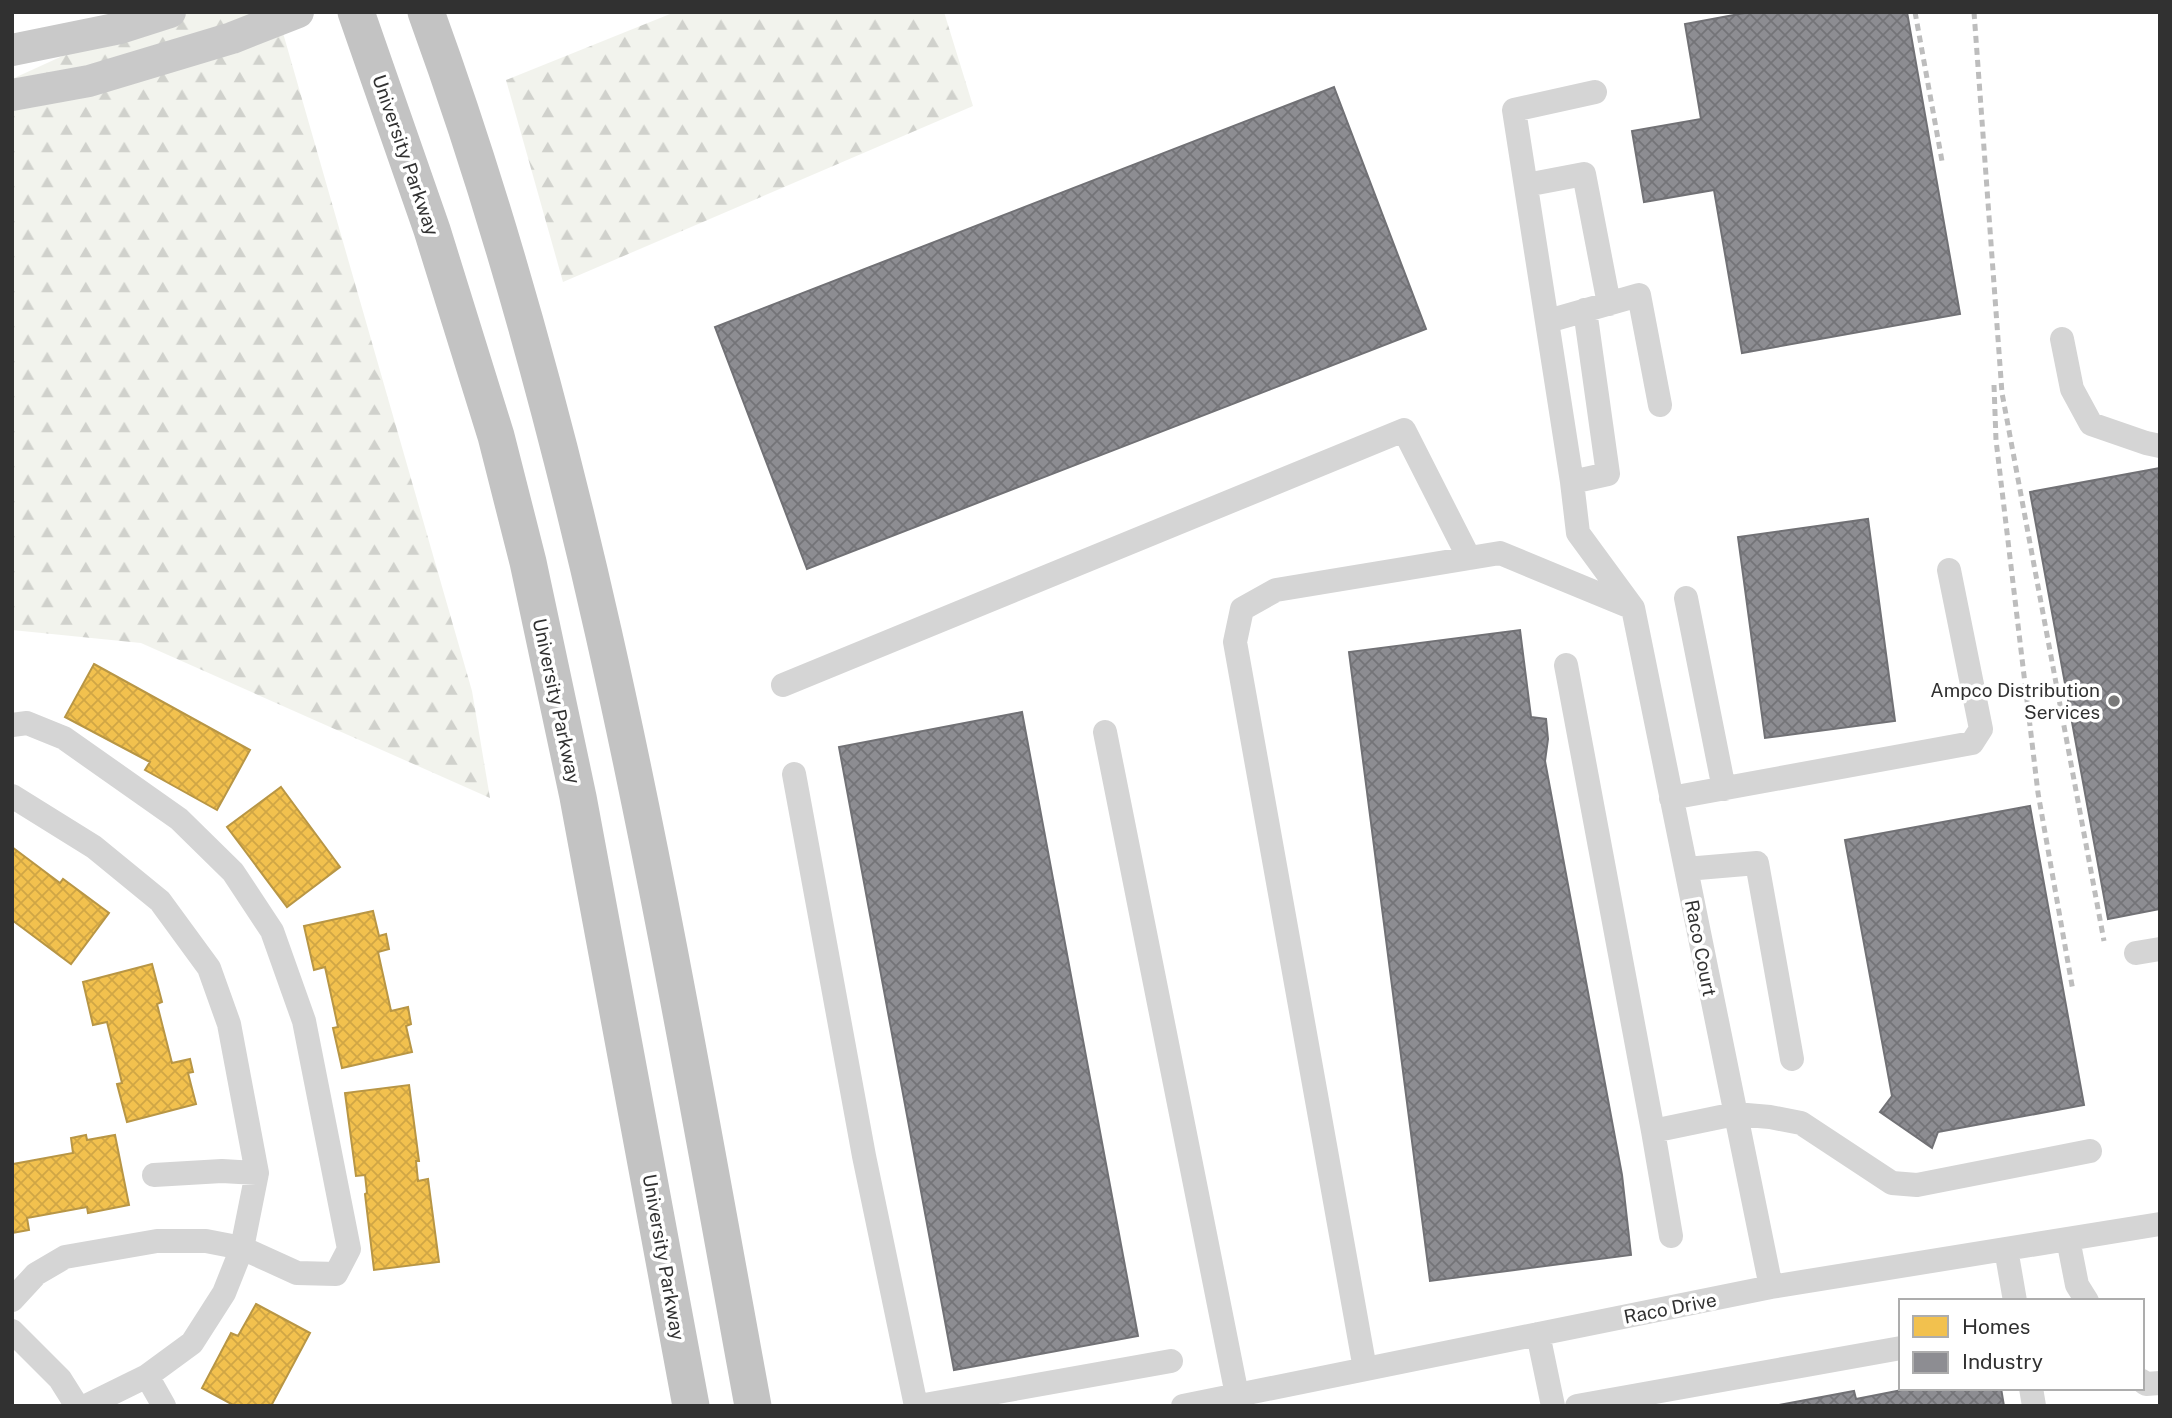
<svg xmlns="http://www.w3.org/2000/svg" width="2172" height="1418" font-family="'Public Sans',sans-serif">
<defs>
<pattern id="forest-firs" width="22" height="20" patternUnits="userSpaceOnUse" patternTransform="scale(1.75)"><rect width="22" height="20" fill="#f2f3ed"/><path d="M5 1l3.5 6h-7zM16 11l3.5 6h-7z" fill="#d0d1cc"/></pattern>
<pattern id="homes-cross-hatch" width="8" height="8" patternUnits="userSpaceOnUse" patternTransform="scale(1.75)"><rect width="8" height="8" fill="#f2c14e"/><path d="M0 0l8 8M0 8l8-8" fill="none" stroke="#d0a645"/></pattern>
<pattern id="industry-cross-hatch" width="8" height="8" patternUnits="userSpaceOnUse" patternTransform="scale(1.75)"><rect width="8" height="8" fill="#8d8d92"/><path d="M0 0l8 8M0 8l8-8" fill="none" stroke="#747478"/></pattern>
</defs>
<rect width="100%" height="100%" fill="#fff"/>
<path fill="url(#forest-firs)" d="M159 12H277L472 691 490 798 141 643 12 630V79Z
M675 12H944L973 106 563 282 506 80Z"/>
<path fill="url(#homes-cross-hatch)" stroke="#b89645" stroke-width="2" d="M94 664 250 750 217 810 145 770 150 762 65 717Z
M281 787 340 867 287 907 227 827Z
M12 847 60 883 63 879 109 913 71 964 12 920Z
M373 911 379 936 386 934 389 949 378 952 391 1011 408 1007 411 1024 406 1026 412 1052 342 1068 333 1028 338 1027 325 967 314 970 304 926Z
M152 964 162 1002 157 1004 172 1063 190 1059 193 1072 188 1073 196 1104 127 1122 117 1084 122 1083 107 1022 93 1025 83 982Z
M409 1085 419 1161H416L418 1181 428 1179 439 1262 374 1270 365 1194 367 1193 365 1175 356 1176 345 1093Z
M86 1135 87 1140 115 1135 129 1205 88 1213 87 1207 27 1218 29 1230 12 1233V1159L13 1164 73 1153 71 1138Z
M256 1304 310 1333 271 1406H235L202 1388 231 1333 238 1336Z"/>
<path fill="url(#industry-cross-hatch)" stroke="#717175" stroke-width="2" d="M1750 12H1907L1960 314 1742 353 1714 190 1644 202 1632 131 1701 119 1685 24Z
M1334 87 1426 329 807 569 715 327Z
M2160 468V909L2108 919 2030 492Z
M1868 519 1895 721 1765 738 1738 537Z
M1520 630 1531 717 1546 719 1548 739 1545 761 1622 1175 1631 1255 1430 1281 1349 652Z
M1022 712 1138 1336 954 1370 839 747Z
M2030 806 2084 1105 1938 1132 1932 1148 1880 1112 1892 1096 1845 840Z
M1912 1388H2001L2004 1406 1779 1405 1854 1391 1856 1399Z"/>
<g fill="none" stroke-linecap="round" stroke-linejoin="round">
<path stroke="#d5d5d5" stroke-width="24" d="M1526 185 1584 174 1609 304
M1585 310 1608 474 1572 482 1578 533 1633 608 1771 1287
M1548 321 1639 295 1660 405
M2062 339 2072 389 2091 424 2146 443 2160 446
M1572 482 1514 110 1595 92
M1686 598 1724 789
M1566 665 1653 1131 1735 1114 1770 1117 1801 1123 1892 1183 1917 1185 2090 1151
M783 685 1404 430 1469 558
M12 725 27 723 64 738 179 819 233 872 272 931 304 1021 349 1249 336 1274 297 1273 242 1248 257 1173 229 1024 209 968 160 901 94 847 12 796
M1105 732 1237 1395
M794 774 864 1156 916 1406
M1671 798 1972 743 1981 729 1949 570
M1686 869 1757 863 1792 1059
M2136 953 2160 949
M1653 1131 1671 1236
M154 1175 222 1171 257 1173
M2068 1239 2077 1285 2087 1301
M2006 1249 2015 1301
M12 1300 36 1274 65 1257 157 1241H206L242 1248 224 1293 192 1343 147 1376
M12 1331 60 1379 77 1406
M1538 1334 1553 1406
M1365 1369 1235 642 1242 609 1276 590 1500 553 1633 608
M2142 1381 2146 1384 2160 1383
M2031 1388 2034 1406
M86 1406 147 1376 164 1406
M919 1406 1171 1361
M1183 1406 1771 1287 2160 1224
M1577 1406 1901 1348"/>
<path stroke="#c9c9c9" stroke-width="32" d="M12 50 120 28 170 12
M12 95 89 81 232 38 298 12"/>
<path stroke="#c3c3c3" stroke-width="37" d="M356 12 432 230 496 436 528 562 578 797 691 1406
M426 12C590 462 667 937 753 1406"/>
<path stroke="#bdbdbd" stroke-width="5" stroke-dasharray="7 5" stroke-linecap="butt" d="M1915 12 1942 161
M1974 12 2002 393 2104 941
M1994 385 1996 440 2038 793 2073 991"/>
</g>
<circle fill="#797979" stroke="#fff" stroke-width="2.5" cx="2114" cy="701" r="7"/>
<g text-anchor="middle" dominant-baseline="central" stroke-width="7" stroke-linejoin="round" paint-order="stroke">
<g font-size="19" fill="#313131" stroke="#fff">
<text transform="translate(406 155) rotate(71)">University Parkway</text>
<text transform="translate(557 701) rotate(78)">University Parkway</text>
<text transform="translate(1701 948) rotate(79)">Raco Court</text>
<text transform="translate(664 1257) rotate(80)">University Parkway</text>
<text transform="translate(1670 1308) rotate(-11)">Raco Drive</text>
</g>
<g font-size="19" fill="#313131" stroke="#fff" text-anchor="end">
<text x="2100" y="690">Ampco Distribution<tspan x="2100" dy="22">Services</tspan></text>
</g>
</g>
<rect width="2172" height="1418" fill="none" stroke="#313131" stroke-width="28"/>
<rect x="1899" y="1299" width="245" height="91" fill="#ffffff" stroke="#adadad" stroke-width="2"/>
<rect x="1913" y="1316" width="35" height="21" fill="#f2c14e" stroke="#adadad" stroke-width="2"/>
<text x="1962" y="1334" font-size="21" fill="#313131">Homes</text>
<rect x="1913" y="1352" width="35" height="21" fill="#8d8d92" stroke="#adadad" stroke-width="2"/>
<text x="1962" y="1369" font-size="21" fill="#313131">Industry</text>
</svg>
